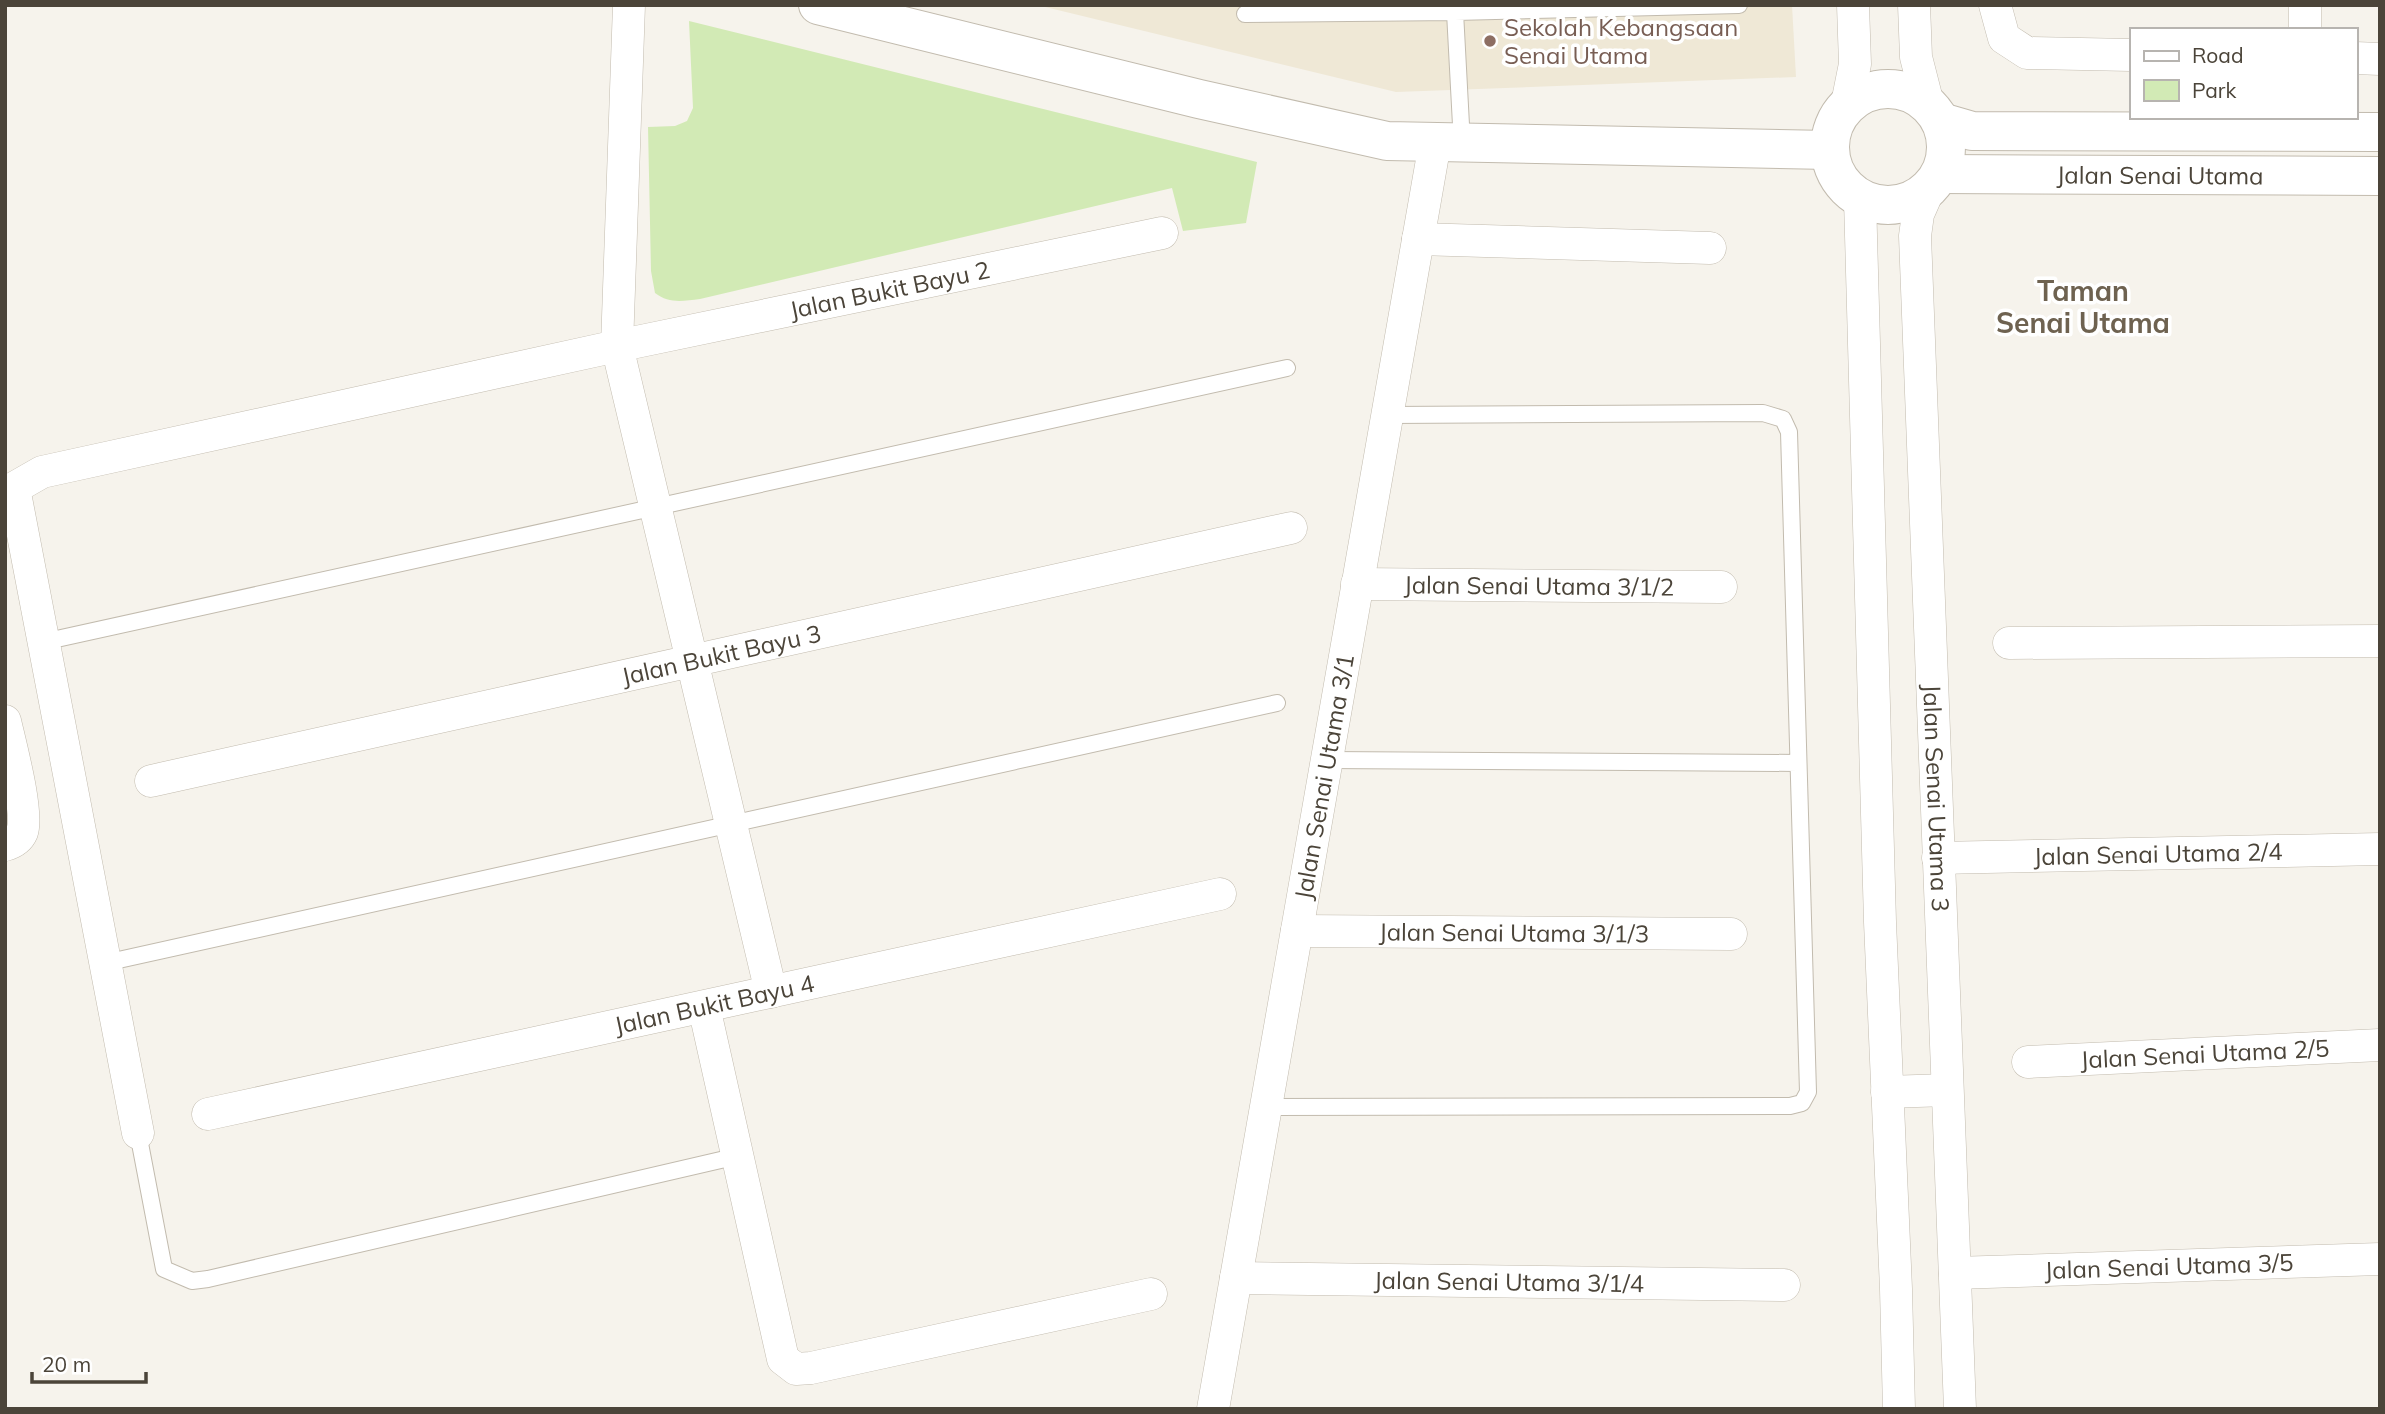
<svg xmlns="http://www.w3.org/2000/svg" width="2385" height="1414" font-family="Mulish,sans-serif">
<rect width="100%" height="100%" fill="#f6f3ec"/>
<path fill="#efe8d6" d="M1037 5H1792L1796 77 1396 92Z"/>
<path fill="#d2eab5" d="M689 21 1257 162 1246 223 1183 231 1172 188 700 299C683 301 669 304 655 293L651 271 648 127 675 126 687 121 693 108Z"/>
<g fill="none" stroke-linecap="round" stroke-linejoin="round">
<g stroke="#c2bbae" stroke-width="18">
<path id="service" d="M1455 12 1462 144
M1245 14 1455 12 1739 5
M43 642 1287 368
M1326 760 1798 763
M105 963 1277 703
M1266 1107 1790 1106 1802 1103 1808 1092 1789 432 1783 419 1763 413 1387 415
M138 1133 164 1269 192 1281 208 1279 738 1156"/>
</g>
<g stroke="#c2bbae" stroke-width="33">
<g id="minor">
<path d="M629 5 617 346 771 992"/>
<path d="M1914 5 1916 57 1928 104"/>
<path d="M1995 5 2004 38 2027 53 2131 55"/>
<path d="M2305 5V30"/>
<path d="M2355 58 2380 59"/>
<path d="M1847 104 1855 64 1853 5"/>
<path id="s1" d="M1929 189 1918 214 1915 236 1960 1409"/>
<path d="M1860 199 1880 922 1896 1289 1899 1409"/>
<path d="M1418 239 1710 248"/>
<path id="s2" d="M1357 584 1721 587"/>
<path d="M2009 643 2380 641"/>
<path d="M5 721C10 743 29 814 22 832 19 839 12 843 5 845"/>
<path id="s3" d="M151 781 1291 528"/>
<path id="s4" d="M1938 858 2380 849"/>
<path id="s5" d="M1297 931 1731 934"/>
<path d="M704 1007 783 1359 796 1369 811 1368 1151 1294"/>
<path id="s6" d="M2028 1062 2380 1045"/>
<path d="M1887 1092 1947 1090"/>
<path id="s7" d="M208 1114 1220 894"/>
<path id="s8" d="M138 1133 14 488 42 472 617 346 1162 233"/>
<path id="s9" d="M1955 1273 2380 1259"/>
<path id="s10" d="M1236 1278 1784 1285"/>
<path id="s11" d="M1213 1409 1435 143"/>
</g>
</g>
<g stroke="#c2bbae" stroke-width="40">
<g id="tertiary">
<path d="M818 5 1199 99 1387 141 1829 150"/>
<circle cx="1888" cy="147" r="58"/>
<path d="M1941 122 1972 131 2380 132"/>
<path id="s12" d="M1940 174 2380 176"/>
</g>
</g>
<use href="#service" stroke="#fff" stroke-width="16"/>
<use href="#minor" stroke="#fff" stroke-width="32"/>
<use href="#tertiary" stroke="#fff" stroke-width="38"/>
</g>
<circle fill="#8d6e63" stroke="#fff" stroke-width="2.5" cx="1490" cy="41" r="7"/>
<g text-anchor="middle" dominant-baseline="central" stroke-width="7" stroke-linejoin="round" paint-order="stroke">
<g font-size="24" fill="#785e54" stroke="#fff" text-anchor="start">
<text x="1504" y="27">Sekolah Kebangsaan<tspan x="1504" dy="28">Senai Utama</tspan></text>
</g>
<g font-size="24" fill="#4b4439" stroke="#fff">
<text stroke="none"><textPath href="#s12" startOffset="220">Jalan Senai Utama</textPath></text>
<text stroke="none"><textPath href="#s8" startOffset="1556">Jalan Bukit Bayu 2</textPath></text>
<text stroke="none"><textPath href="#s2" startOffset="182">Jalan Senai Utama 3/1/2</textPath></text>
<text stroke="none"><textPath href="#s3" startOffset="584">Jalan Bukit Bayu 3</textPath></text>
<text stroke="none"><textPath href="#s11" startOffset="642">Jalan Senai Utama 3/1</textPath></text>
<text stroke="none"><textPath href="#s1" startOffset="612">Jalan Senai Utama 3</textPath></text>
<text stroke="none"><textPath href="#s4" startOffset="220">Jalan Senai Utama 2/4</textPath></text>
<text stroke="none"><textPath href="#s5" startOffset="217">Jalan Senai Utama 3/1/3</textPath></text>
<text stroke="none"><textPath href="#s7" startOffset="518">Jalan Bukit Bayu 4</textPath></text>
<text stroke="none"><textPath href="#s6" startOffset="177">Jalan Senai Utama 2/5</textPath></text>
<text stroke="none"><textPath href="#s9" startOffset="214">Jalan Senai Utama 3/5</textPath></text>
<text stroke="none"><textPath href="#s10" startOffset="273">Jalan Senai Utama 3/1/4</textPath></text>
</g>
<g font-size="28" font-weight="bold" fill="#6e6250" stroke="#fff">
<text x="2083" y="290">Taman<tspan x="2083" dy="32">Senai Utama</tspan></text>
</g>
</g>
<rect width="2385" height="1414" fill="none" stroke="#4b4439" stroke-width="14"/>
<rect x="2130" y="28" width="228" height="91" fill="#ffffff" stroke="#b7b4b0" stroke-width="2"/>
<rect x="2144" y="51" width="35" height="10" fill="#ffffff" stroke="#b7b4b0" stroke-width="2"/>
<text x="2192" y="63" font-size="21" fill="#4b4439">Road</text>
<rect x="2144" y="80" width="35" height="21" fill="#d2eab5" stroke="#b7b4b0" stroke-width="2"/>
<text x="2192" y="98" font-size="21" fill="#4b4439">Park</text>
<path d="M32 1372v10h114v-10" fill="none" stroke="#4b4439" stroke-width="3.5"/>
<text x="42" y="1372" font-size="21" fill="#4b4439" stroke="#ffffff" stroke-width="5" paint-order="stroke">20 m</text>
</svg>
